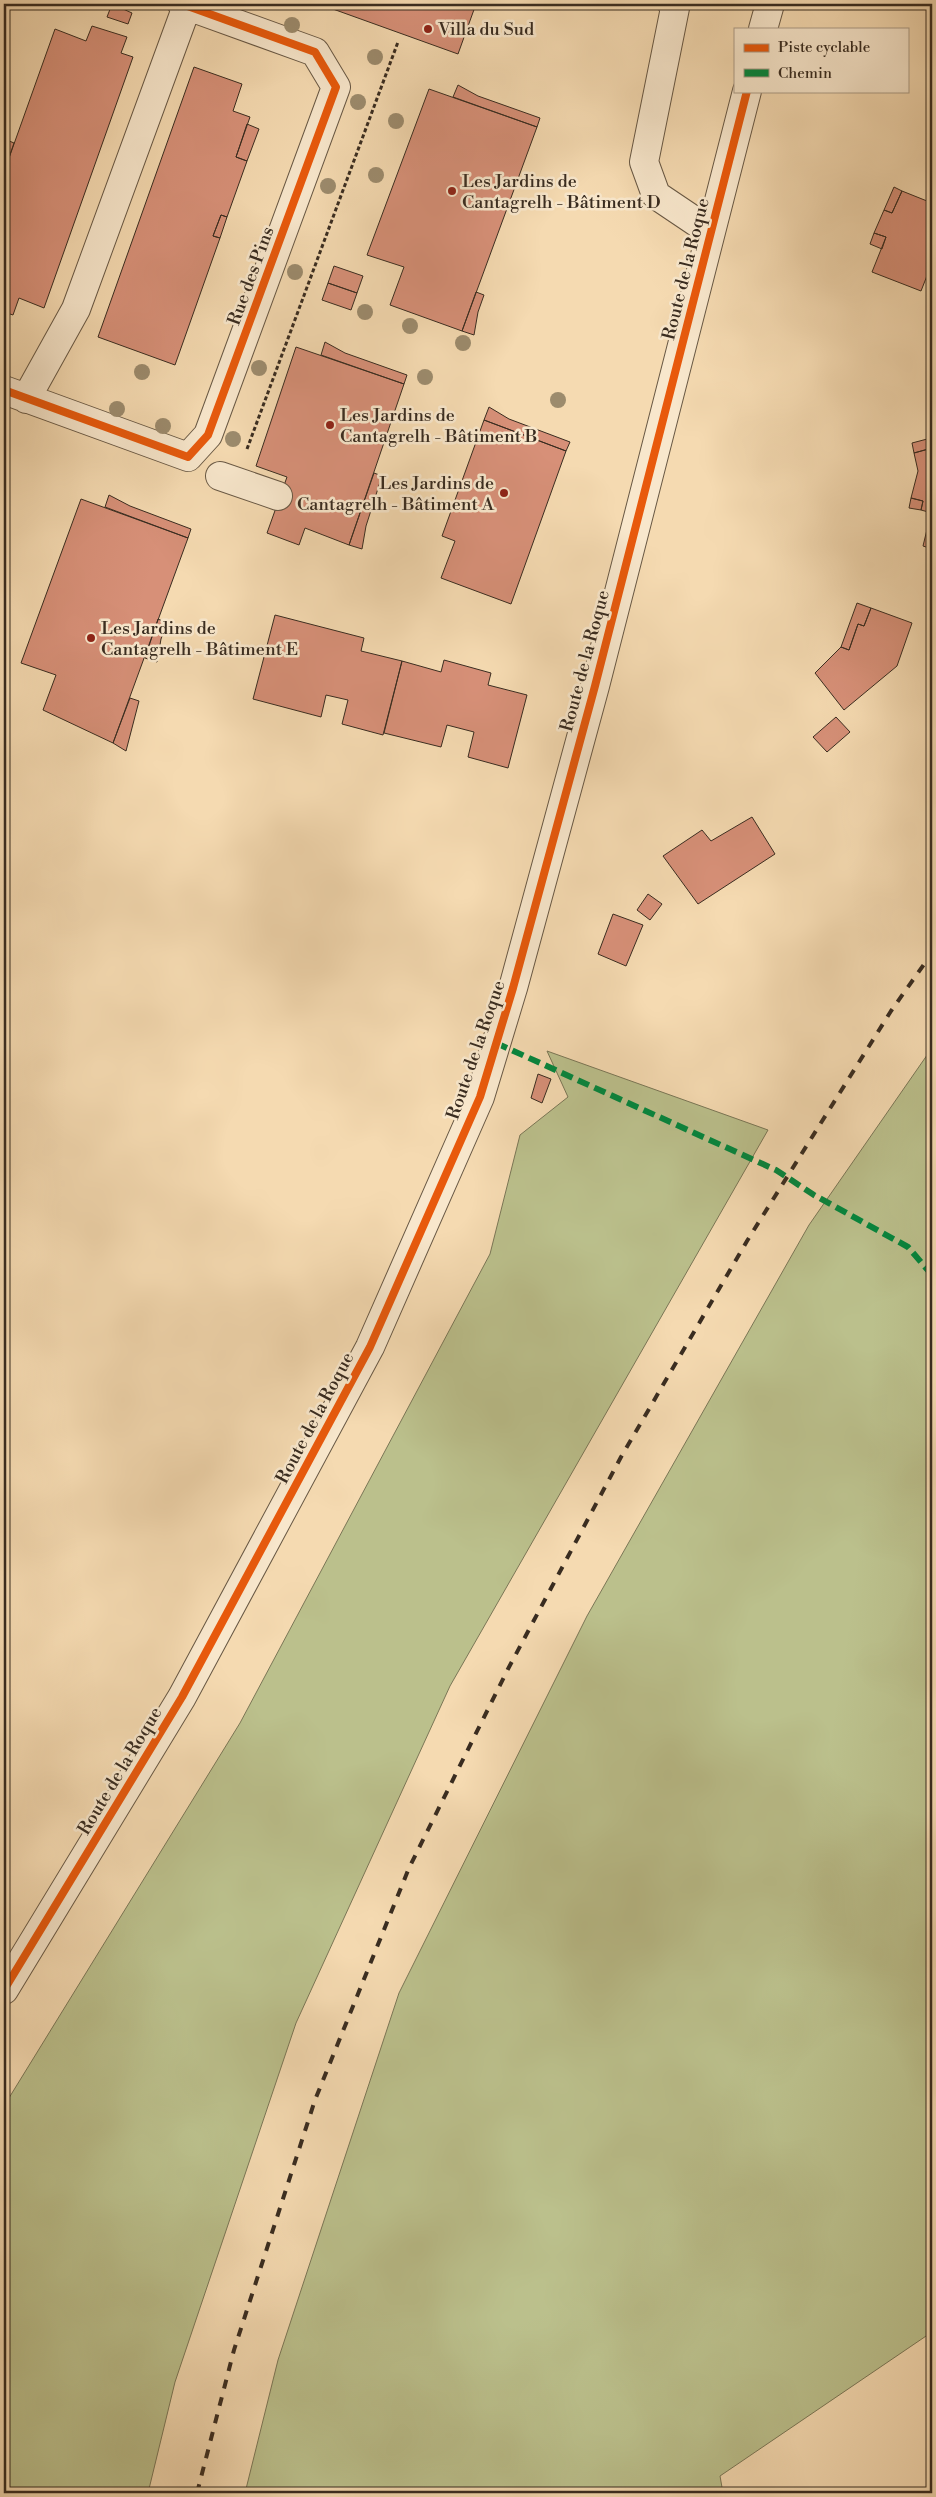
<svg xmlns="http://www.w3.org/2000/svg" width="936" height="2497" font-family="'Libre Bodoni',serif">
<rect width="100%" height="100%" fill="#f5dab1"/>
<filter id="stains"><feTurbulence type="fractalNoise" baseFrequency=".004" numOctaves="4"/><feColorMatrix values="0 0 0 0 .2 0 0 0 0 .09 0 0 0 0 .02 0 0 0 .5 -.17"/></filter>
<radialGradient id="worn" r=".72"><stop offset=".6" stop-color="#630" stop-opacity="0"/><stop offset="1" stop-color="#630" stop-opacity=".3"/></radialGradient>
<path fill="#bbc08c" stroke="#7a7656" d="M932 1048V2332L720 2476 723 2493H245L278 2360 399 1993 587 1616 809 1225Z
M547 1051 768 1130 450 1686 296 2023 175 2382 148 2493H4V2106L240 1723 490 1254 520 1135 568 1097Z"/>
<path fill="#d79078" stroke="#392c20" d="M112 4 132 13 128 24 107 17Z
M319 4H476L458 54Z
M92 26 127 37 121 53 133 57 44 308 19 298 13 315 4 312V172L55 29 86 41Z
M194 67 242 84 233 111 250 117 236 157 247 161 227 217 221 215 213 236 220 238 175 365 98 337Z
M458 85 478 96 540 118 537 127 453 97Z
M429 89 537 127 462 331 390 305 404 267 367 255Z
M247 124 259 129 247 161 236 157Z
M7 140 14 143 4 172V149Z
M894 187 902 191 892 213 884 210Z
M902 191 932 203V263L921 291 872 272 886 237 874 233 884 210 892 213Z
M221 215 227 217 220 238 213 236Z
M874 233 886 237 882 249 870 244Z
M334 266 363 276 357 293 328 283Z
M328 283 357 293 351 310 322 300Z
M476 292 484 295 478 312 474 335 462 331Z
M325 342 345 353 407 375 404 384 321 355Z
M296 347 404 384 349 545 305 528 299 545 267 533 287 477 256 466Z
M489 407 509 419 570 442 566 451 484 420Z
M484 420 566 451 511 604 441 578 455 541 442 536Z
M931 438 932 448 914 453 912 443Z
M932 448V513L921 510 923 501 911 498 918 471 914 453Z
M374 473 382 476 366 526 362 549 349 545Z
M109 495 130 506 191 529 188 538 105 507Z
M911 498 923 501 921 510 909 508Z
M81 499 188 538 113 743 43 710 56 675 21 663Z
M931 513H932V549L923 546Z
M857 603 871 608 864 626 858 624 849 650 841 647Z
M871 608 912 623 897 666 844 710 815 673 841 647 849 650 858 624 864 626Z
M275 615 364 638 361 651 402 661 383 735 342 724 348 700 326 695 321 717 253 699Z
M158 619 167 623 161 639 157 662 145 658Z
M444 660 491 673 488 685 527 695 508 768 468 757 474 732 447 725 441 747 384 733 402 661 441 672Z
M130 698 139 701 126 751 113 743Z
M836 717 850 732 827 752 813 737Z
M752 817 775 854 698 904 663 856 702 830 711 841Z
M648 894 662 904 650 920 637 910Z
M613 914 643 925 626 966 598 954Z
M538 1074 551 1079 542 1103 531 1098Z"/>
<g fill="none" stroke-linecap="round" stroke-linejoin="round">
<g stroke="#685844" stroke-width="30">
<path id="minor" d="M672 4 675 8 644 162 656 195 711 232
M763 29 770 4
M4 390 188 457 208 435 336 87 315 52 182 4
M26 399 76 309 187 6
M220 476 278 496
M4 1990 182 1697 370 1347 480 1097 513 988 595 686 747 91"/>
</g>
<path stroke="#392c20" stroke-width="3" stroke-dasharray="4 2.5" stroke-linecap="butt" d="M247 449 398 42"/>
<use href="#minor" stroke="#f8e7cc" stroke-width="28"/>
<path stroke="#392c20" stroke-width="4" stroke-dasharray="9 9" stroke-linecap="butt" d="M197 2493 234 2350 315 2100 409 1868 508 1669 621 1457 747 1241 891 1011 932 953"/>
<path stroke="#00873e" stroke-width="6" stroke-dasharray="12 6" stroke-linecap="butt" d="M496 1043 776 1170 814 1195 908 1247 932 1275"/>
<g stroke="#f8e7cc" stroke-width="11">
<path id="cycleway" d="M4 390 188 457 208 435 336 87 315 52 182 4
M4 1990 182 1697 370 1347 480 1097 513 988 595 686 747 91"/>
</g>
<use href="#cycleway" stroke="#e8590c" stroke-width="8"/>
</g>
<g fill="#9c8b6d">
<circle cx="292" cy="25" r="8"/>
<circle cx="375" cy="57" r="8"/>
<circle cx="358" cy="102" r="8"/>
<circle cx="396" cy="121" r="8"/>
<circle cx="376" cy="175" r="8"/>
<circle cx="328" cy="186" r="8"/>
<circle cx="295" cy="272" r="8"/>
<circle cx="365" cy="312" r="8"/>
<circle cx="410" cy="326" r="8"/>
<circle cx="463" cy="343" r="8"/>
<circle cx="259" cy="368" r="8"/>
<circle cx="142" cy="372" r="8"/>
<circle cx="425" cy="377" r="8"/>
<circle cx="558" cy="400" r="8"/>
<circle cx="117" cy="409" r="8"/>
<circle cx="163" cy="426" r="8"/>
<circle cx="233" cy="439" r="8"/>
</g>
<g fill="#8f2418" stroke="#f8e7cc" stroke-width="2">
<circle cx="428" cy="29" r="5"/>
<circle cx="452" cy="191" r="5"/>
<circle cx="330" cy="425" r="5"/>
<circle cx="504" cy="493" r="5"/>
<circle cx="91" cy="638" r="5"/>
</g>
<g text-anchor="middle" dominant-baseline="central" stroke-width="5" stroke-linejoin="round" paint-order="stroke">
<g font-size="18" fill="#392c20" stroke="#f8e7cc" text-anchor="start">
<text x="438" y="29">Villa du Sud</text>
<text x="462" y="181">Les Jardins de<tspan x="462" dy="21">Cantagrelh - Bâtiment D</tspan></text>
<text x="340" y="415">Les Jardins de<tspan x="340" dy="21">Cantagrelh - Bâtiment B</tspan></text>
<text x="494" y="483" text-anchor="end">Les Jardins de<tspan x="494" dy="21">Cantagrelh - Bâtiment A</tspan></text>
<text x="101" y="628">Les Jardins de<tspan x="101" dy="21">Cantagrelh - Bâtiment E</tspan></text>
</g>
<g font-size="18" fill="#392c20" stroke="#f8e7cc">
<text transform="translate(686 269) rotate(-76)">Route de la Roque</text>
<text transform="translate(251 276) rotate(-70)">Rue des Pins</text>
<text transform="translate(585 661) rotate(-75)">Route de la Roque</text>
<text transform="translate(476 1050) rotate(-71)">Route de la Roque</text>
<text transform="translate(315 1418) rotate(-62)">Route de la Roque</text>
<text transform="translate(120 1771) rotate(-59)">Route de la Roque</text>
</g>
</g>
<rect width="936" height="2497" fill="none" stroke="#f5dab1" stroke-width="20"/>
<rect x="5" y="5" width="926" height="2487" fill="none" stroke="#392c20" stroke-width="2.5"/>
<rect x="10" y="10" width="916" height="2477" fill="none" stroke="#392c20"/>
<rect x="734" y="28" width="175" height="65" fill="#f8e7cc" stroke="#ac9c87"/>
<rect x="744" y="44" width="25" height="8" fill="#e8590c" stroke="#ac9c87"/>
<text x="778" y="52" font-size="15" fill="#392c20">Piste cyclable</text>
<rect x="744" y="69" width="25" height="8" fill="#00873e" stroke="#ac9c87"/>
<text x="778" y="78" font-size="15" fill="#392c20">Chemin</text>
<rect width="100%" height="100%" filter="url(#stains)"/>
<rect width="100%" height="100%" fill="url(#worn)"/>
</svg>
